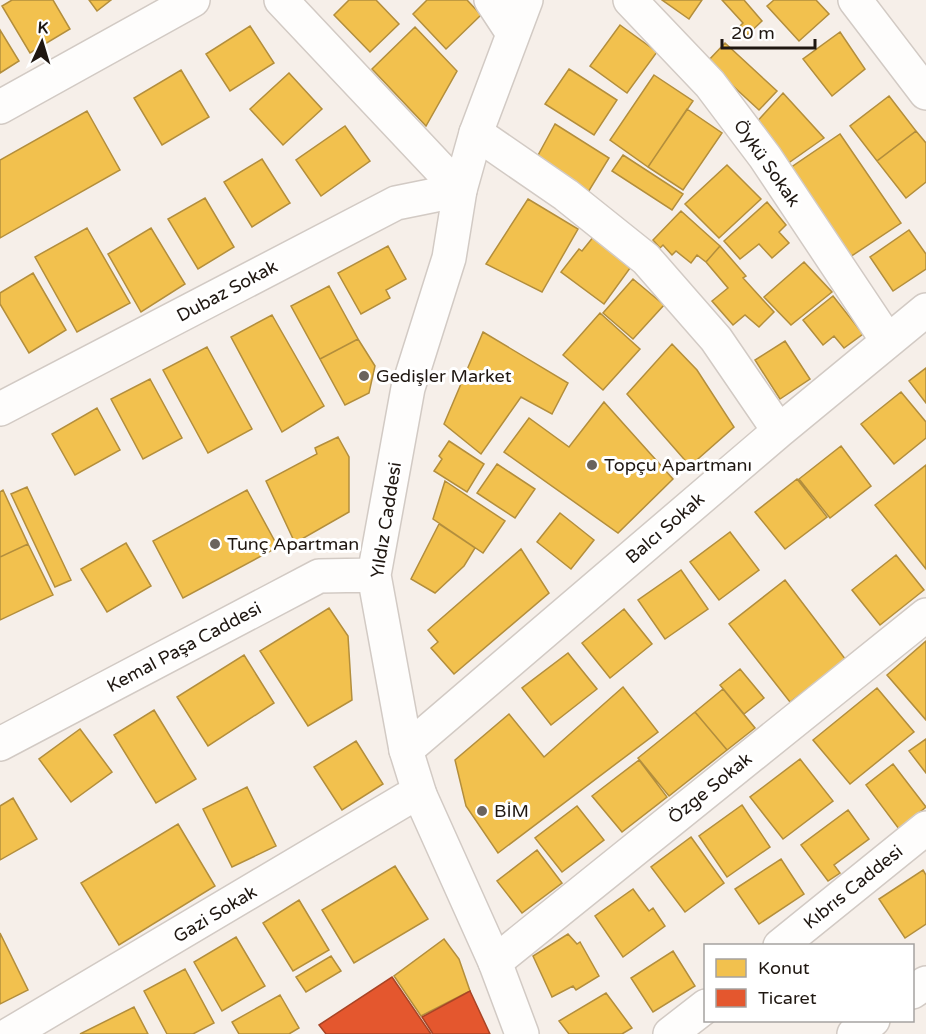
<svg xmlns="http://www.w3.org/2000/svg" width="926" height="1034" font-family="'Varela Round',sans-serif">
<rect width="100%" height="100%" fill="#f6efe9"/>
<path fill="#f2c14e" stroke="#b38e3c" stroke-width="1.5" d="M12 0H53L70 29 30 53 2 6Z
M89 0H111L97 11Z
M376 0 399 24 370 52 334 15 349 0Z
M427 0H467L481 15 446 49 413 14Z
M662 0H702L689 19Z
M722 0H744L762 21 744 38 736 30 743 23Z
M774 0H816L829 14 799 41 767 6Z
M620 25 657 52 627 93 590 66Z
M250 26 274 63 230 91 206 54Z
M415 27 457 71 426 126 372 69Z
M0 30 19 61 0 73Z
M840 32 865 69 832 96 803 59Z
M725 43 777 91 759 110 707 62Z
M569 69 617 100 594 135 545 104Z
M181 70 209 117 162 145 134 98Z
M289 73 322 109 283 145 250 109Z
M654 75 693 101 648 167 610 140Z
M783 93 824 138 787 164 754 125Z
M889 96 916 131 877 161 850 126Z
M687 109 722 133 683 190 648 167Z
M87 111 120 170 0 238V160Z
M555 124 609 158 587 194 536 159Z
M345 126 370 161 321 196 296 160Z
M916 131 926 143V182L906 198 877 161Z
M840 134 901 223 850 257 790 168Z
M623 155 683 194 672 210 612 171Z
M262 159 290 203 252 227 224 182Z
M727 165 761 199 719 238 685 204Z
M205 198 234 247 198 269 168 219Z
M528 199 578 229 542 292 486 264Z
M767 202 786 225 779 232 789 243 772 258 759 244 740 259 724 241Z
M681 211 720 246 706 262 697 255 691 263 676 251 672 255 663 245 660 248 653 240Z
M87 228 130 303 77 332 35 257Z
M151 228 185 284 141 312 108 254Z
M909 230 926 254V269L893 291 870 257Z
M594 236 633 264 604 304 561 272 579 249 582 251Z
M388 246 406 279 386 290 390 298 361 314 338 273Z
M720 246 746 276 743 278 774 312 759 327 745 315 733 325 712 301 728 288 706 262Z
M804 262 832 292 791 325 764 297Z
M33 273 66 330 29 353 0 304V293Z
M633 279 664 305 633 339 603 313Z
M329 286 358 339 320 359 291 306Z
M833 296 863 334 844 348 834 336 823 345 803 320Z
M600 313 640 349 603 390 563 355Z
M272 315 324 406 282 432 231 337Z
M483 332 568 383 552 414 521 397 481 454 444 424Z
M358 339 375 366 369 393 345 405 320 359Z
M785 341 810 379 780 399 755 360Z
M672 344 697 370 734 427 690 466 627 394Z
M207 347 252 429 208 453 163 370Z
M926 368V403L909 381Z
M150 379 182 438 143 459 111 399Z
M901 392 926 422V438L894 464 861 424Z
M604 402 673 479 618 533 504 452 529 418 569 447Z
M97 408 120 450 75 475 52 434Z
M338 437 349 457V512L295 543 266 481 317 454 315 448Z
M449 441 484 464 467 492 434 471 442 459 439 456Z
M841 446 871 486 830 518 799 479Z
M497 464 535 489 515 518 477 493Z
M926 465V569L875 505Z
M797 479 827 517 785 549 755 512Z
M445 481 505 521 483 553 433 519Z
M27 487 71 580 55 587 11 494Z
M3 490 28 544 0 557V492Z
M247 490 278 547 183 598 153 541Z
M560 513 594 540 571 569 537 542Z
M439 524 475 548 464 566 435 593 411 579Z
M730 532 759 570 719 600 690 562Z
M126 543 151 586 107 612 81 569Z
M28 544 53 595 0 620V557Z
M521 549 549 593 454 674 431 648 438 642 428 630Z
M896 555 924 590 880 625 852 590Z
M681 570 708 609 665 639 638 600Z
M785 580 846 660 790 702 729 624Z
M329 608 348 636 352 700 308 726 260 651Z
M624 609 652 644 610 678 582 643Z
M926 641V720L887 675Z
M568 653 597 689 551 725 522 688Z
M244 655 274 703 208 746 177 697Z
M740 669 764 698 744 714 720 685Z
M623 687 658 732 498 853 466 806 455 760 509 714 544 757Z
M877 688 914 732 850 784 813 740Z
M723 689 755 728 727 750 695 712Z
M154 710 196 779 156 803 114 735Z
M695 712 727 750 669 796 638 758Z
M80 729 112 772 71 802 39 759Z
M926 739V773L909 751Z
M356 741 383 784 342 810 314 767Z
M800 759 833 801 783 839 750 797Z
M639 760 667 797 622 832 592 796Z
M893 764 926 807 899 829 866 785Z
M247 787 276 846 232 867 203 809Z
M13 798 37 839 0 860V806Z
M742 805 770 847 727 877 699 836Z
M577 806 604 840 562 872 535 838Z
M848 810 869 839 834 865 840 873 828 881 801 845Z
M178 824 215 886 119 945 81 883Z
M691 837 724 883 685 912 651 867Z
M537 850 562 883 522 913 497 881Z
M781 859 804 894 759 924 735 889Z
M395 866 428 919 354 963 322 910Z
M923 870 926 875V924L905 938 879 899Z
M633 889 649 911 653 908 665 926 623 957 595 916Z
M299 900 329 950 293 971 263 923Z
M0 933 28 990 0 1004Z
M568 934 577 944 580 942 599 976 576 990 573 986 552 997 533 956Z
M236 937 265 986 222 1011 194 962Z
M444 939 459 959 470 991 421 1016 394 976Z
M673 951 695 986 653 1012 631 978Z
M331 956 341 971 306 992 296 977Z
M185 969 214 1023 193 1034H167L144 991Z
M606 993 632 1028 622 1034H569L559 1021Z
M280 995 299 1028 289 1034H239L232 1022Z
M134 1007 148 1034H80Z"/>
<path fill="#e4572e" stroke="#a94425" stroke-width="1.5" d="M392 977 431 1034H326L319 1025Z
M470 991 490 1034H433L422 1017Z"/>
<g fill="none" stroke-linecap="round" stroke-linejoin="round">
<g stroke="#d2cac4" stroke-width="36">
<path id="street" d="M281 0 460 190
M491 0 512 32
M630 0 710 84 765 157 887 340
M0 107 193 0
M476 133 566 195 646 259 716 339 779 431
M0 409 396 203 460 190
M406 750 779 431 926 310
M495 962 926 615
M912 992 926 983
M10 1034 406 799 420 795
M854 1034 873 1020"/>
</g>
<g stroke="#d2cac4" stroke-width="36">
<path id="secondary" d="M855 0 926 93
M0 744 319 576 374 575
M780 946 926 828
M522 1034 495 962 420 795 406 750 374 575 408 388 449 258 460 190 476 133 526 0
M670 1034 706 1006"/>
</g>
<use href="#street" stroke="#fefdfc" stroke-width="33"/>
<use href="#secondary" stroke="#fefdfc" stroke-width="33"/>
</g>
<g fill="#6a635d" stroke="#fff" stroke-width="2">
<circle cx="364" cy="376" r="6"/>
<circle cx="592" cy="465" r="6"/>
<circle cx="215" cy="544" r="6"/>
<circle cx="482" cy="811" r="6"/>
</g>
<g text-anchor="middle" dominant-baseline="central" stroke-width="6" stroke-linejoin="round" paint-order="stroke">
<g font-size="18" fill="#1f1711" stroke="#fff">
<text transform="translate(767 163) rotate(55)">Öykü Sokak</text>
<text transform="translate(227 291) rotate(-28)">Dubaz Sokak</text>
<text transform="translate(386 520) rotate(-81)">Yıldız Caddesi</text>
<text transform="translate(665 528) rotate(-41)">Balcı Sokak</text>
<text transform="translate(184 647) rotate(-28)">Kemal Paşa Caddesi</text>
<text transform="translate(710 788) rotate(-39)">Özge Sokak</text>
<text transform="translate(853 887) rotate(-39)">Kıbrıs Caddesi</text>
<text transform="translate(215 914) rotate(-31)">Gazi Sokak</text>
</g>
<g font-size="18" fill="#1f1711" stroke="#fff" text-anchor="start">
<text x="376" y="376">Gedişler Market</text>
<text x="604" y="465">Topçu Apartmanı</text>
<text x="227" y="544">Tunç Apartman</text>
<text x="494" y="811">BİM</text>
</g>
</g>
<rect x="704" y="944" width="210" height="78" fill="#ffffff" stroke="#a5a2a0" stroke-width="1.5"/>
<rect x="716" y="959" width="30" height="18" fill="#f2c14e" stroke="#a5a2a0" stroke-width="1.5"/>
<text x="758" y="974" font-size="18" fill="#1f1711">Konut</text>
<rect x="716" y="989" width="30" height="18" fill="#e4572e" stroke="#a5a2a0" stroke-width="1.5"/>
<text x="758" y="1004" font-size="18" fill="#1f1711">Ticaret</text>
<g transform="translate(42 42) rotate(4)" stroke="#ffffff" stroke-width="4.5" paint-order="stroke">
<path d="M0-4.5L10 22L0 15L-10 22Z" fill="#1f1711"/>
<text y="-9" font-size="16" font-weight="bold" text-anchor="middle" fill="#1f1711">K</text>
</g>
<path d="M722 39v9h93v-9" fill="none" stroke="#1f1711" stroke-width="3"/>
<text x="731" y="39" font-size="18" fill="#1f1711" stroke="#ffffff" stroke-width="4.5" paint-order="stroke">20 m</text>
</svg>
